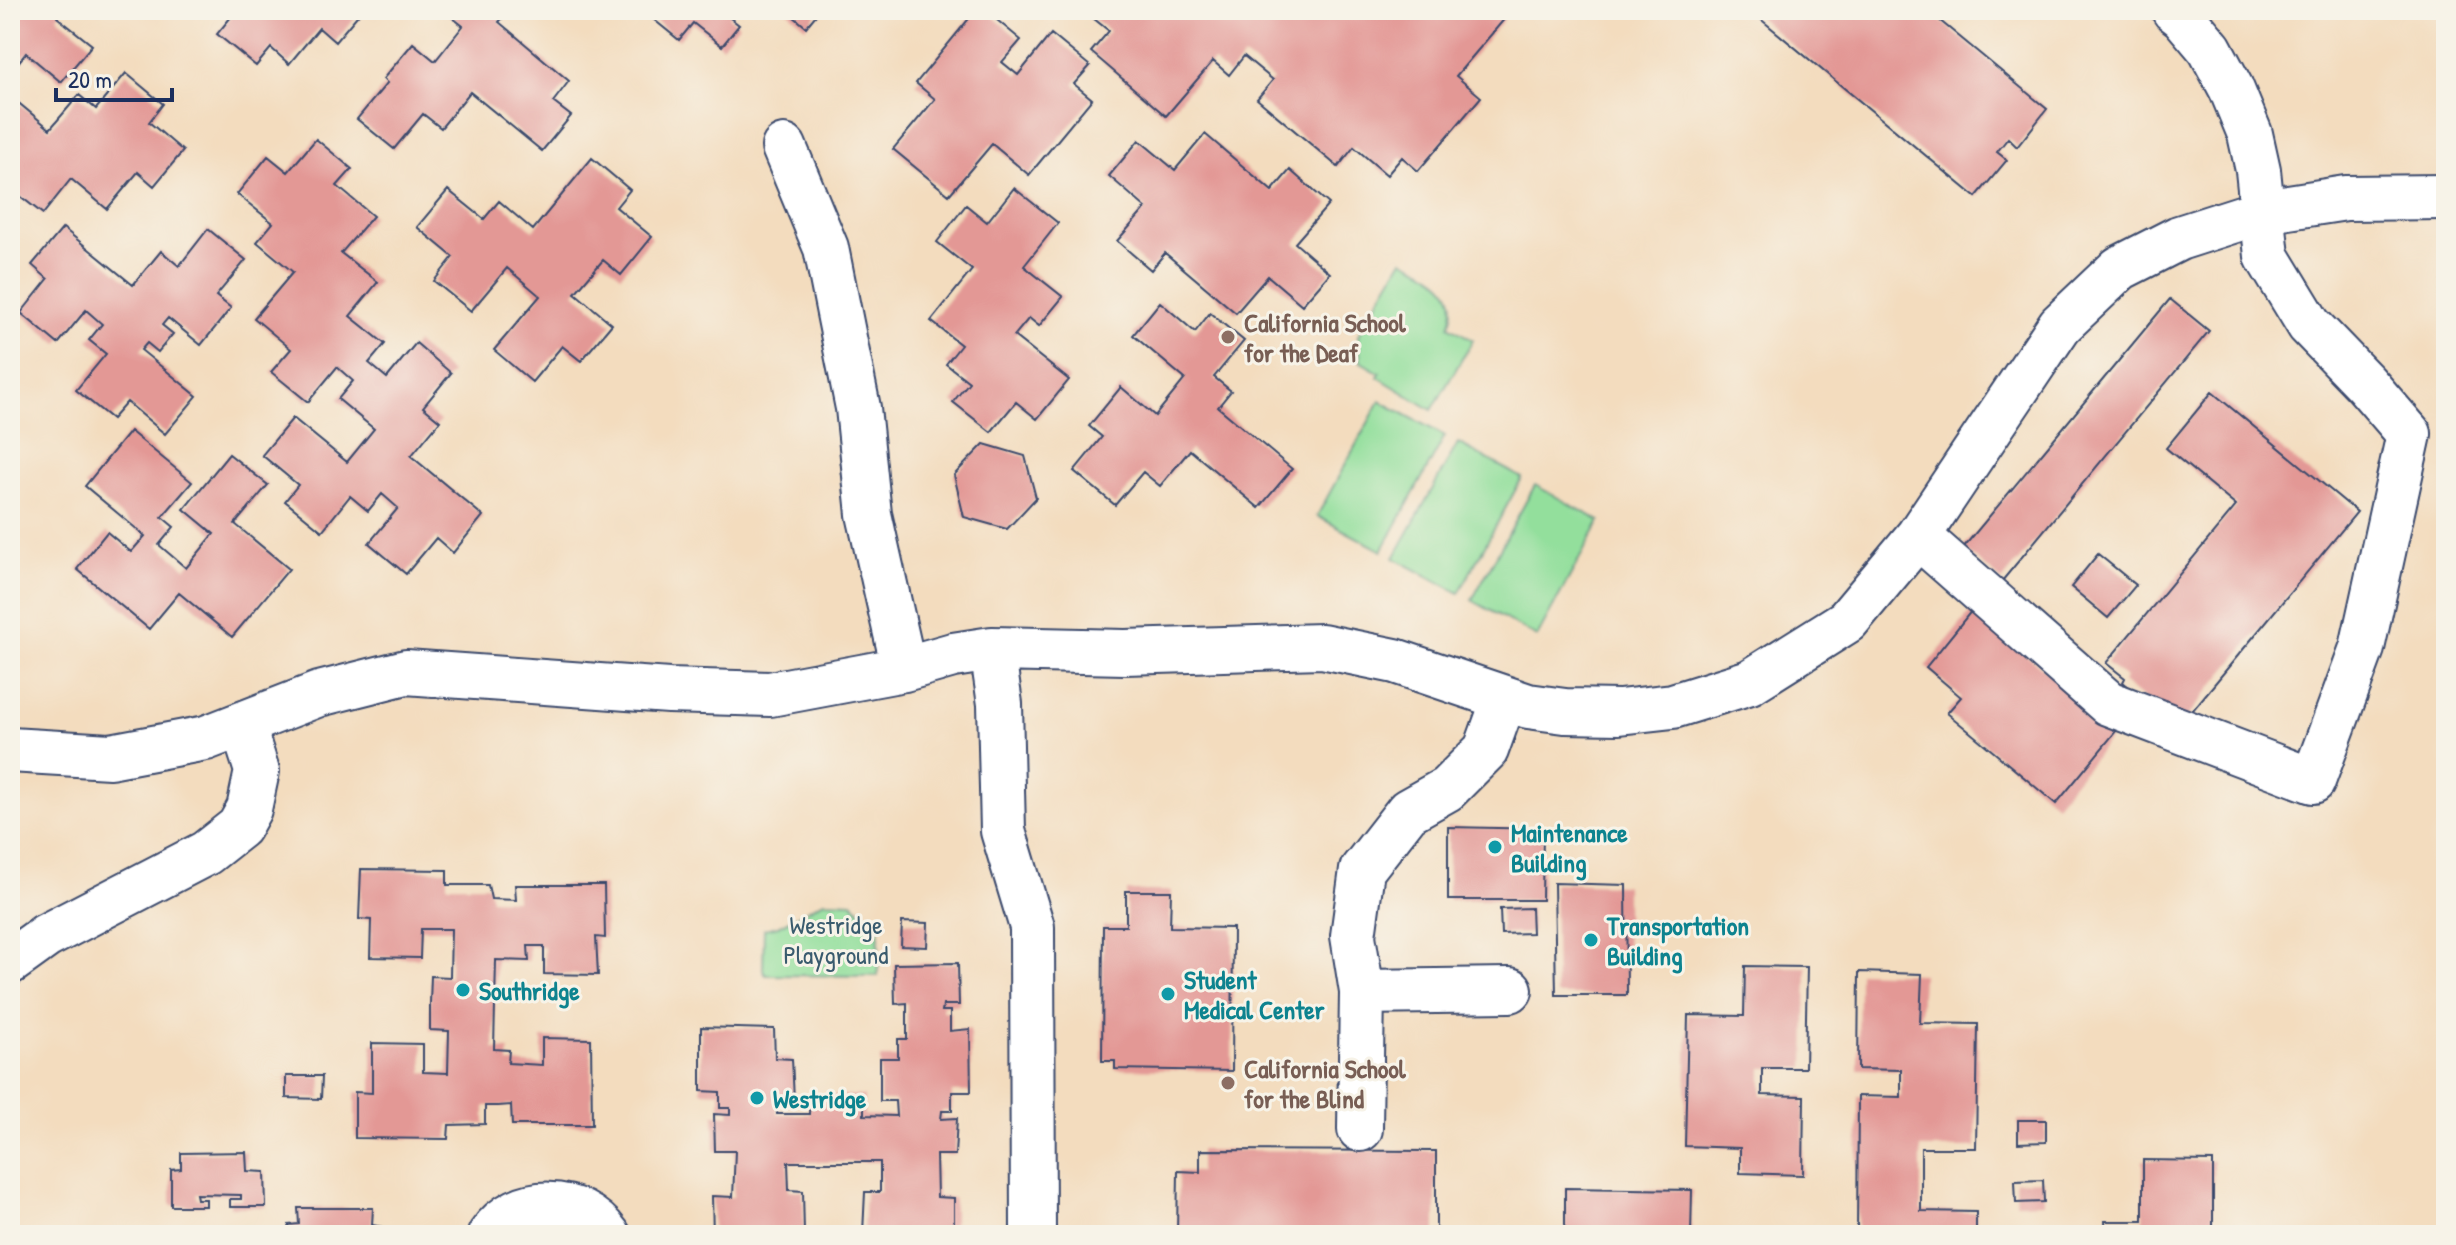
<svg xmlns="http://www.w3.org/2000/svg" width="2456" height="1245" font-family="'Patrick Hand',sans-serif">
<rect width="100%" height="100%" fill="#f7f3e8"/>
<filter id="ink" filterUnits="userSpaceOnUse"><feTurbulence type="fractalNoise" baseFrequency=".0125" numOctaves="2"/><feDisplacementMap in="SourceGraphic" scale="16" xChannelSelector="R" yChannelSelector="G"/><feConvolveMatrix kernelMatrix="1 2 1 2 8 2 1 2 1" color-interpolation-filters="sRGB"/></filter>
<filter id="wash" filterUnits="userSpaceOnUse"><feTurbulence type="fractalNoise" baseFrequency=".006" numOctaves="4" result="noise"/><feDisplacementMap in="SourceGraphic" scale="32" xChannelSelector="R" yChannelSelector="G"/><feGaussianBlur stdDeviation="1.8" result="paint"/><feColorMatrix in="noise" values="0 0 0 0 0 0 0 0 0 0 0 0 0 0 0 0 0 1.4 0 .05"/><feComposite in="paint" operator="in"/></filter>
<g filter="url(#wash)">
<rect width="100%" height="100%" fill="#f3dcbe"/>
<path fill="#93df9c" stroke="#57877d" stroke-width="2" d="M1403 259C1433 276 1464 286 1449 326L1473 340 1432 410 1378 377 1380 373 1361 362 1358 335Z
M1380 401 1445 436 1382 551 1317 516Z
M1458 443 1522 478 1459 593 1394 558Z
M1535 485 1600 521 1537 637 1472 600Z
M824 901 852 902 879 929 878 976 766 975 763 971 764 929 778 926Z"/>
<g id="blocks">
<path fill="#e39895" d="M10 10H63L57 17 92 45 61 82 26 53 10 73Z
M224 10H362L335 42 319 28 289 64 271 48 256 66 217 34 231 17Z
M443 10H509L499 22 569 81 553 102 571 116 542 151 470 92 441 128 423 114 394 149 357 119 387 83 383 79 413 43 435 61 463 26Z
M642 10H734L729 17 739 25 722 46 693 23 679 40Z
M786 10H820L806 27Z
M976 10H985L1021 40 1002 62 1018 75 1051 34 1090 66 1074 84 1092 99 1029 175 992 144 949 195 893 149 935 99 916 83Z
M1083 10H1512L1456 76 1481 97 1418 171 1402 157 1387 175 1354 147 1338 167 1257 99 1273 80 1244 56 1229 75 1213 61 1166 116 1091 52 1109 31Z
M1764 10H1927L2047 109 2017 147 2008 138 1997 152 2007 160 1976 197 1758 17Z
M126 73 163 104 149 122 183 151 154 186 138 172 107 209 71 179 43 214 10 188V106L15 100 50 129 79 95 96 109Z
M1205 134 1272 191 1290 170 1329 204 1295 243 1330 273 1302 305 1268 276 1236 313 1165 253 1151 270 1117 241 1146 208 1109 176 1139 140 1175 170Z
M316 139 352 169 337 186 373 216 341 253 378 282 350 316 385 344 369 363 387 378 416 343 451 373 423 407 440 421 411 456 483 516 453 553 436 538 406 574 369 543 398 508 382 494 368 511 350 496 322 531 285 501 298 485 262 455 293 418 347 462 374 429 338 399 353 381 337 367 308 402 271 372 291 349 254 318 293 272 257 242 273 223 237 194 268 156 288 172Z
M592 158 630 190 616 207 652 237 621 275 603 260 575 293 612 324 581 361 562 346 532 382 494 350 540 296 507 268 471 311 434 281 453 257 417 227 448 190 484 219 499 201 533 230Z
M1014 188 1058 223 1024 266 1063 297 1039 326 1029 318 1014 336 1069 380 1037 419 1016 402 991 432 953 402 969 382 946 364 961 345 931 321 972 270 937 242 966 205 987 222Z
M63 228 133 285 161 251 179 266 208 229 246 260 216 296 231 308 201 345 168 318 162 325 173 334 158 352 147 343 141 350 197 396 165 434 127 402 112 419 76 390 106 354 89 340 102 324 86 310 58 344 21 313 48 279 32 265Z
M2170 299 2209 331 2002 581 1963 548Z
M1160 302 1195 332 1210 313 1244 341 1214 377 1231 391 1218 407 1292 469 1259 508 1190 450 1160 486 1143 472 1115 505 1074 471 1102 437 1089 426 1121 387 1155 416 1185 379 1133 335Z
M2212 392 2357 512 2178 728 2123 682 2125 678 2106 663 2236 506 2166 448Z
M130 431 192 482 162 517 174 527 159 545 186 568 214 534 184 509 229 454 268 485 235 524 289 569 232 637 179 593 149 629 77 569 107 532 131 552 145 536 85 486Z
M984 444 1025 456 1036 498 1007 529 964 517 954 475Z
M2098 554 2136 585 2108 618 2071 587Z
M1972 610 2117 730 2056 804 1947 713 1961 697 1926 667Z
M1448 827 1543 829 1542 900H1448Z
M361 869 447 870V885H488L491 899 516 900 515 885H604L605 938 596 937 598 975 544 974V946H528L529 961 496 960 494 1049 509 1050 508 1063 542 1065V1038L591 1039 592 1125H512L511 1105 498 1106H485V1124L449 1125 448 1139 355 1138V1092L372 1093V1043L423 1044V1072L448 1073 449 1031 430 1030V1004L431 976 450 977 451 929H421L420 958 370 957 371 920 359 919Z
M1554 883 1626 885 1627 995H1556Z
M1126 891H1171L1170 927 1233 928 1232 1071 1115 1069V1061H1102L1103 926H1126Z
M1531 908 1532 933 1501 934 1500 909Z
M902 922 928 923 927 947 901 946Z
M958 963 959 1005H943L942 1011H950V1031L970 1029 971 1092H952V1111H942L941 1119 957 1118 955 1155H936L937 1197 954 1198V1235L863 1233 865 1192H880V1162H788L789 1190 803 1191 804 1233 713 1235 712 1196 733 1197 735 1151H715L714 1114 730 1115V1108H720V1092L701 1091V1027L774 1029 775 1058 792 1059 794 1100H777V1114H809L810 1094 835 1095 864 1096V1115L896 1116 895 1101H880V1058H898V1039H907V1003L895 1004 894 964Z
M1745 966 1807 967 1805 1068H1762V1095L1804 1096 1803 1175 1740 1173V1148L1685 1146 1688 1015 1744 1016Z
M1859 972 1922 974 1920 1023 1978 1024 1976 1148H1921V1211L1976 1212V1235H1857L1858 1096 1901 1097V1070L1858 1069Z
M286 1076H322L321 1099 286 1098Z
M2018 1120H2046V1142L2018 1143Z
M1200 1150 1436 1151V1235H1177L1178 1171 1200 1172Z
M246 1152 247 1171 265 1172 266 1207H230V1199H241V1195L196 1194 197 1199H206V1206H171V1170L181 1169V1153Z
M2143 1160 2213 1161V1235H2106L2105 1221H2143Z
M2043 1180 2044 1202 2016 1203 2015 1181Z
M1565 1188 1692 1190 1691 1235H1565Z
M298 1208H373L372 1225 383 1227V1235H289V1225L299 1224Z"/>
</g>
</g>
<g filter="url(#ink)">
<use href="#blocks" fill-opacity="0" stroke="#3b496c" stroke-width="2"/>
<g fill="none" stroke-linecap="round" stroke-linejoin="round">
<g stroke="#3b496c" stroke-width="48">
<path id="minor" d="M784 147 826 248 858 408 869 514 904 669
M1918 536 2108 703 2313 781 2362 648 2409 434 2366 384 2309 325 2267 256 2258 170 2250 134 2231 88 2210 49 2183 17 2174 10
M992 649 1000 704 1003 831 1032 927 1033 1235
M10 750 110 756 206 738 319 694 406 672 669 691 770 694 904 669 953 655 992 649 1125 652 1322 646 1395 661 1528 706 1565 711 1619 712 1673 706 1750 682 1847 621 1918 536 2060 325 2120 268 2179 238 2263 211 2346 198 2446 197
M10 962 46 936 206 853 239 827 249 809 257 771 242 724
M1362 992 1510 990
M1360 1129 1362 992 1353 936 1362 870 1408 811 1447 789 1486 750 1504 700
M490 1235C518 1193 580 1196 608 1235"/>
</g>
<use href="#minor" stroke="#fff" stroke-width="44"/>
</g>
</g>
<g fill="#8d6e63" stroke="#f7f3e8" stroke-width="3">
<circle cx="1228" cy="337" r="8"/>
<circle cx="1228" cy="1083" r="8"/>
</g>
<g fill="#0f9aa8" stroke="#f7f3e8" stroke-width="3">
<circle cx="1495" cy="847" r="8"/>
<circle cx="1591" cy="940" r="8"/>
<circle cx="463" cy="990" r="8"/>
<circle cx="1168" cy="994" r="8"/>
<circle cx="757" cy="1098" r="8"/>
</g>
<g text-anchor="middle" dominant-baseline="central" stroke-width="6" stroke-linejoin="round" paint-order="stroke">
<g font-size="26" font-weight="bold" fill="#785e54" stroke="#f7f3e8" text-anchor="start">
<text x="1244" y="322">California School<tspan x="1244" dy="30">for the Deaf</tspan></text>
<text x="1244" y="1068">California School<tspan x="1244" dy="30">for the Blind</tspan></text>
</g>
<g font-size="26" font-weight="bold" fill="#0d838f" stroke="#f7f3e8" text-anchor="start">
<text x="1511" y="832">Maintenance<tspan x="1511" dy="30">Building</tspan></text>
<text x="1607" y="925">Transportation<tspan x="1607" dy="30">Building</tspan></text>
<text x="1184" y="979">Student<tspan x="1184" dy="30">Medical Center</tspan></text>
<text x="479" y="990">Southridge</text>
<text x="773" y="1098">Westridge</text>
</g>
<g font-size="26" fill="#395b6e" stroke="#f7f3e8">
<text x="836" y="924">Westridge<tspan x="836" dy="30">Playground</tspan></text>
</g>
</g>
<rect width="2456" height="1245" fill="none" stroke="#f7f3e8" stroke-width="40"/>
<path d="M56 88v12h116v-12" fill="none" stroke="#1b2f5e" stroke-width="4"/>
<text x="68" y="88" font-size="24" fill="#1b2f5e" stroke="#f7f3e8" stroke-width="6" paint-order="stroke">20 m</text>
</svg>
